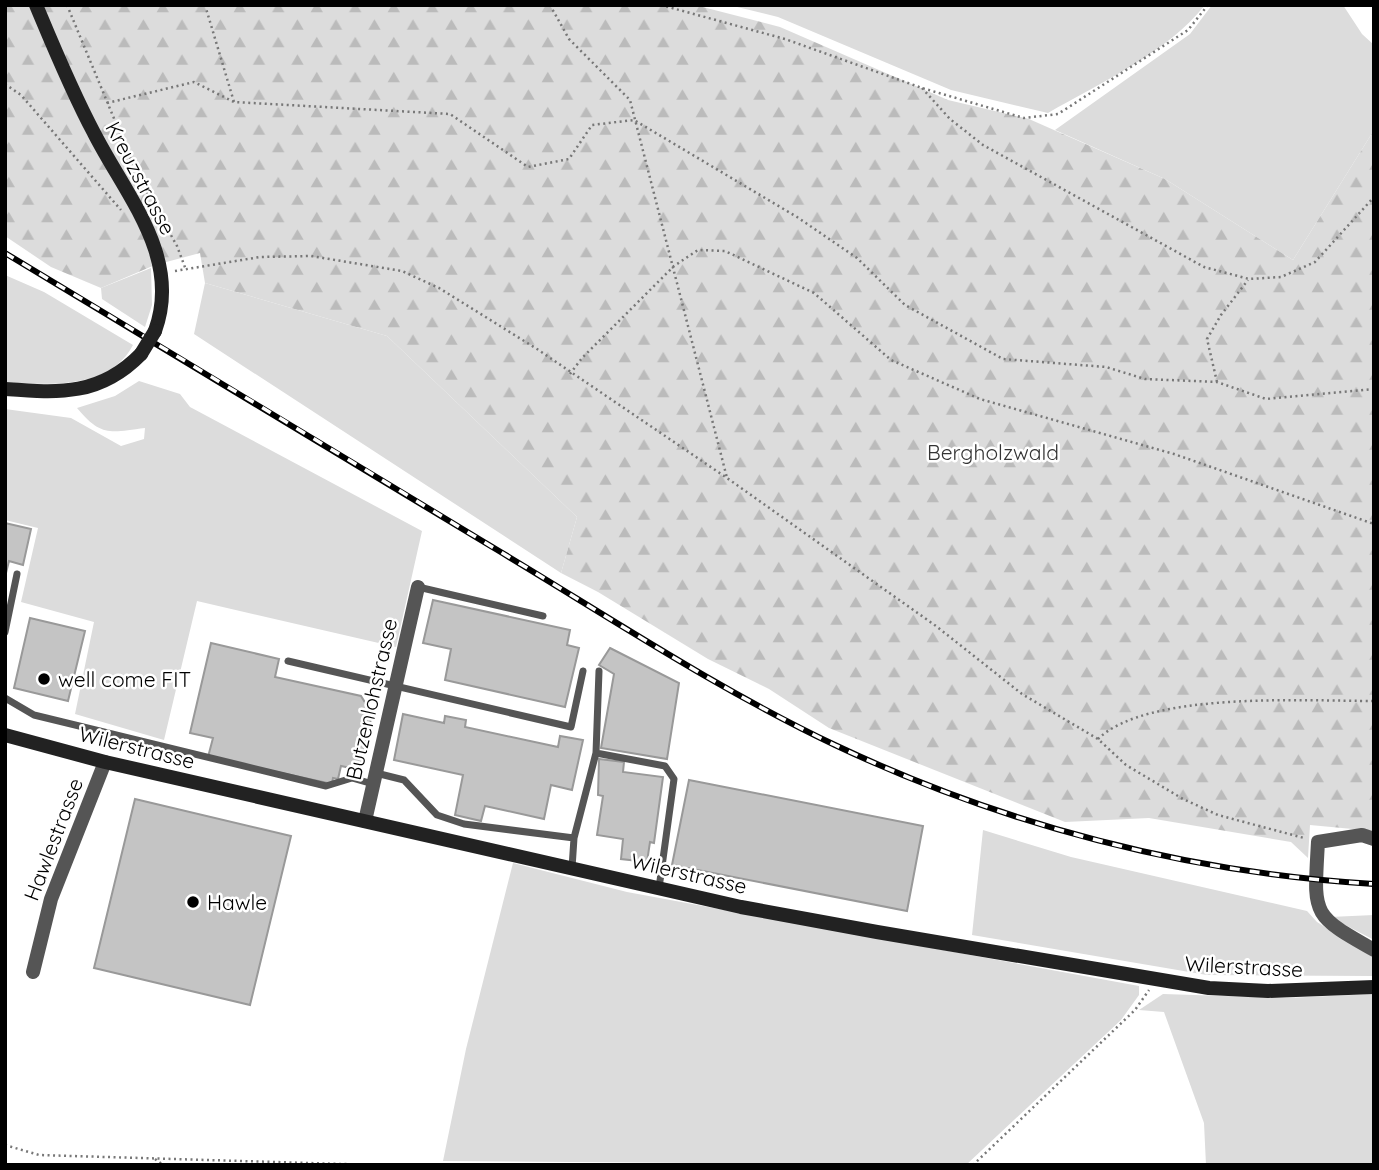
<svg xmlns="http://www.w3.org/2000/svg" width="1379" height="1170" font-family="Quicksand,sans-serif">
<defs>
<pattern id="forest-firs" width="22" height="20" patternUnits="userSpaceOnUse" patternTransform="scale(1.75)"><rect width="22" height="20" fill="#dcdcdc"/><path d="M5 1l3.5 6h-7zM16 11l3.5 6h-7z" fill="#bbb"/></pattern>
</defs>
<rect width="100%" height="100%" fill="#fff"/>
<path fill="#dcdcdc" d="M729 5H1205C1167 53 1100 83 1048 113L951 90 778 17Z
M1212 5H1343L1362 34 1374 45V130L1293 260 1165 179 1055 130 1190 34Z
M151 268 152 305 145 327 102 299 101 288Z
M5 275 44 292 133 345C110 390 48 385 5 382Z
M205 283 387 336 577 517 561 573 194 334Z
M139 381 180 394 190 407 422 531 396 647 197 601 164 740 75 714 94 622 21 602 38 528 5 520V409L71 418 121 446 144 439 145 428C111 432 102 438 77 408L115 396Z
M983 830 1071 857 1307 911 1317 922 1374 958V976L1207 975 972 935Z
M513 863 627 892 1139 986V995L1121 1020 966 1165 443 1161 466 1049Z
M1374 915V940L1330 917Z
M1163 994 1286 998 1374 994V1165H1206L1204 1123 1164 1012 1139 1010Z"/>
<path fill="url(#forest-firs)" d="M5 5H695L780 27 948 100 1029 119 1165 179 1293 260 1374 130V831L1310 825 1308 858 1291 842 1149 818 1065 822 829 728 769 689 708 659 598 592 561 573 577 517 387 336 205 283 200 253 155 265 101 288 51 267 5 236Z"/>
<path fill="#c4c4c4" stroke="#999" stroke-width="2" d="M5 523 31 529 23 565 9 561 5 577Z
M433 600 570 630 567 645 579 648 565 707 445 680 451 649 423 643Z
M30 618 85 631 68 701 14 688Z
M211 643 279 659 275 677 361 696 372 714 360 770 341 766 338 779 333 778 332 784 208 757 213 738 190 733Z
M610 648 679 683 667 759 601 748 614 674 599 665Z
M403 714 444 723 445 716 466 720 465 727 558 747 560 736 583 740 572 790 551 785 544 819 485 806 481 821 455 815 463 775 394 760Z
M599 759 624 762 623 772 663 777 654 843 650 842 647 862 621 859 623 839 597 835 603 796 598 795Z
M689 780 923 826 907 911 672 865Z
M135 799 291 836 250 1005 94 968Z"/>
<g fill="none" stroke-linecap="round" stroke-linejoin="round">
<path stroke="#777" stroke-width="2.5" stroke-dasharray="2 3.5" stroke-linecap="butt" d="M67 5 137 174 177 246 186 270
M205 5 234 102
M550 5 569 39 630 100 727 478
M661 5 785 39 922 88 1024 118 1058 114 1188 30 1208 5
M5 84 21 95 121 210
M922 88 950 119 983 145 1204 267 1249 279 1281 277 1315 262 1374 197
M107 103 194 82 234 102 450 114 528 167 569 159 592 125 634 120 797 217 857 258 905 305 1003 359 1106 367 1145 379 1217 382 1266 399 1374 389
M175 271 260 257 311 256 402 271 439 288 537 349 727 478 936 626 1022 694 1098 739 1126 765 1183 799 1218 815 1304 838
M570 374 582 358 674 266 698 250 725 251 814 293 891 360 980 399 1174 454 1374 524
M1217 382 1207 339 1221 315 1248 280
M1098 739C1147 691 1306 701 1374 701
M5 1145 39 1155 376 1165
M155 1159 163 1165
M973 1165 1135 1010 1149 990"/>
<path stroke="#555" stroke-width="7" d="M418 587 543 616
M5 632 17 574
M288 661 571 727 583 671
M5 698 34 715 326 786 352 778 373 784
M596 753 599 671
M376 773 404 780 437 815 464 824 574 838
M572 868 574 838 596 753 665 766 674 779 659 888"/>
<path stroke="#555" stroke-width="14" d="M365 821 418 587
M1374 839 1362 835 1318 842C1314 915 1310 914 1374 950
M33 972 51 899 105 762"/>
<path stroke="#222" stroke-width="14" d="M36 5C54 48 72 92 94 133 126 196 182 257 155 331
M5 389C60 393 100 396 141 354
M5 735 105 762 741 907 877 932 1209 988 1268 991 1374 987"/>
<g stroke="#000" stroke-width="6">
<path id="rail" d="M5 253C165 349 325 445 484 542 600 611 713 687 835 745 1004 825 1188 873 1374 884"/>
</g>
<use href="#rail" stroke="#fff" stroke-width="3.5" stroke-dasharray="10" stroke-linecap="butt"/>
<path stroke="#222" stroke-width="14" d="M141 354 155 331"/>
</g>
<g fill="#000" stroke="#fff" stroke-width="2.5">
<circle cx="44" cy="679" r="7"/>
<circle cx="193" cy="902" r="7"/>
</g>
<g text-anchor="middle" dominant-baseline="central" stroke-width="5" stroke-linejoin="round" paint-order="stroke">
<g font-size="21" fill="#000" stroke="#fff">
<text transform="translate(141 178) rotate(62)">Kreuzstrasse</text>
<text transform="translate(371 699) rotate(-77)">Butzenlohstrasse</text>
<text transform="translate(137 747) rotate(14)">Wilerstrasse</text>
<text transform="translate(53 839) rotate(-69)">Hawlestrasse</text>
<text transform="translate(689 873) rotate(13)">Wilerstrasse</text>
<text transform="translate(1244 966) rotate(3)">Wilerstrasse</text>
</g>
<g font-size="21" fill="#333" stroke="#fff">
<text x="993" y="452">Bergholzwald</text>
</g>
<g font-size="21" fill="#000" stroke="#fff" text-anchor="start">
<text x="58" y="679">well come FIT</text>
<text x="207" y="902">Hawle</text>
</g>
</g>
<rect width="1379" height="1170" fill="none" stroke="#000000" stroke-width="14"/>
</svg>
